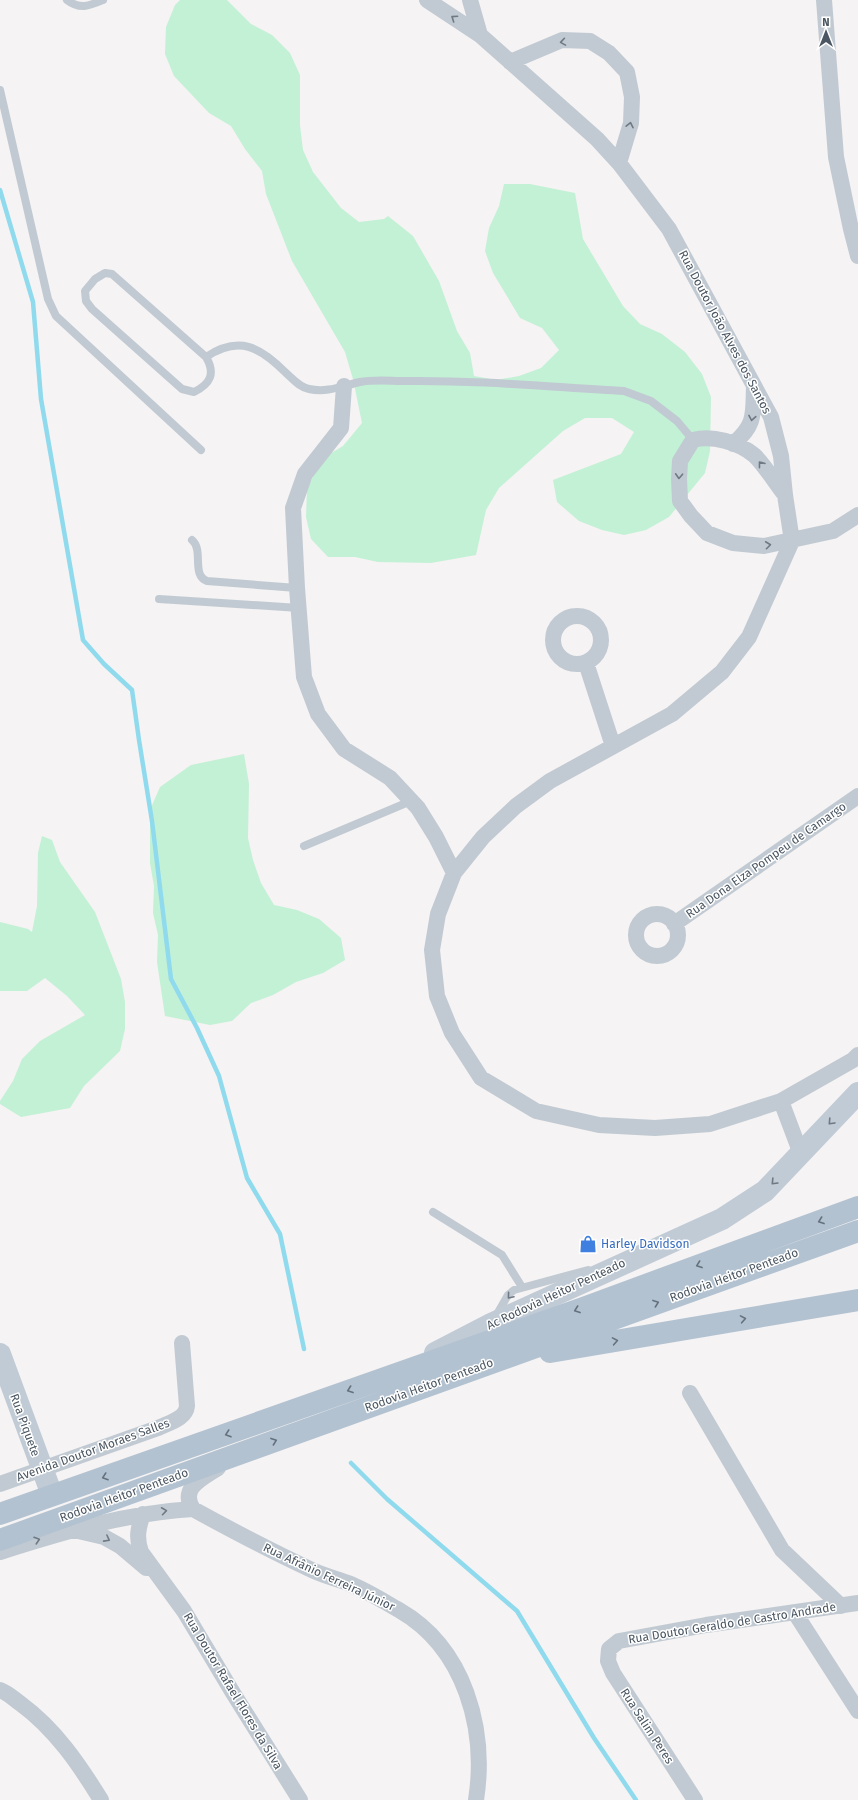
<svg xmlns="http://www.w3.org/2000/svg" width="858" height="1800" font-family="'Fira Sans',sans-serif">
<rect width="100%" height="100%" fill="#f5f3f3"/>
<path fill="#c3f1d5" d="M180 0H227L251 24 272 35 290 53 300 75V125L303 150 313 172 341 208 359 222 384 219 388 216 413 236 439 281 457 331 470 353 474 376 496 380 519 376 541 368 559 350 542 328 520 318 493 273 485 251 489 228 499 206 504 184H530L575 193 583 239 623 306 640 324 662 334 685 352 702 374 711 397 710 451 705 473 669 517 646 530 624 535 602 530 579 521 557 502 553 480 621 454 634 432 612 418H585L563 431 499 488 486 510 476 555 431 563 378 562 355 557H328L311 539 306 517 307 490 321 459 343 446 362 423 353 379 345 352 292 261 266 194 262 171 245 149 231 126 209 113 174 76 165 54 166 27 175 5Z
M244 754 249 784 248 838 253 860 261 883 274 905 297 910 319 919 341 938 345 960 323 973 296 982 273 995 251 1003 232 1021 210 1025 165 1016 157 962 158 935 153 913 154 886 150 863V810L160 787 191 765Z
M42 836 52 840 60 862 95 912 121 979 125 1002V1029L120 1051 84 1086 70 1108 21 1117 0 1104V1101L13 1081 22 1059 40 1041 85 1015 67 996 45 978 27 991H0V922L28 929 32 932 37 906 38 853Z"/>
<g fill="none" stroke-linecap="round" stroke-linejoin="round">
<path stroke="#90daee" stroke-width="4.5" d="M0 190 33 302 41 399 83 640 104 664 132 690 139 740 152 821 171 979 197 1028 219 1076 247 1178 280 1234 304 1349
M351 1463 387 1499 517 1611 594 1738 636 1800"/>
<path stroke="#c1cad2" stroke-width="8" d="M67 0C80 10 89 6 103 0
M0 90 48 299 56 316 201 450
M105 273 112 274 206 357C216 374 210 384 194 392L182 389 92 309 86 301 85 291 95 279Z
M206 357C239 335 260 347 285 372 293 379 299 387 309 389 327 393 342 386 360 382 374 379 391 381 405 381 478 380 551 387 624 391L651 401 677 421 693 440
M192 540C204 550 191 575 207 581L297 588
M159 599 299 608
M304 846 411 801
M433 1212 502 1255 522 1287
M496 1316 508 1295 514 1290 588 1270"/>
<path stroke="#c1cad2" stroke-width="16" d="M427 0 480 35 597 139 619 163 669 229 771 417 781 456 785 495 792 541 749 637 722 672 672 714 550 781 516 806 483 837 454 873 438 914 432 950 437 996 452 1033 481 1078 536 1111 599 1125 655 1128 710 1124 781 1101 853 1060 858 1055
M470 0 480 35
M824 0 836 157 851 229 858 256
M510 62 562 40 590 41 609 53 627 72 632 97 631 123 619 163
M344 386 341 428 305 474 293 508 297 588 304 677 318 714 344 749 390 778 418 808 436 837 454 873
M733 444C756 425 753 414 754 386
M785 495C776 484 764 464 754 455 738 442 712 435 693 440L680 461 679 479 680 501 691 516 707 533 733 543 764 546 833 531 858 515
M553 640a24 24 0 1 1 48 0a24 24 0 1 1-48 0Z
M586 663 613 746
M636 935a21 21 0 1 1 42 0a21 21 0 1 1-42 0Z
M674 924 858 796
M781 1101 801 1154
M690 1393 782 1550 841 1606
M218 1468C203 1478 179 1488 193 1509 233 1531 273 1552 314 1571 325 1576 337 1579 348 1583 366 1590 383 1601 399 1610 465 1648 487 1729 476 1800
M0 1484 158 1428C168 1423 186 1419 187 1406L182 1343
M143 1514C138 1528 136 1538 141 1552L184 1611 233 1693 300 1800
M74 1530 104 1537 120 1546 146 1568
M0 1552C63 1532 126 1513 193 1509
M795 1613 858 1711
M0 1690C8 1693 14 1699 21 1704 55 1729 79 1764 101 1800
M695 1800 613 1673 608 1661 609 1649 619 1641 706 1625 858 1603"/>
<path stroke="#c1cbd6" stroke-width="22" d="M435 1353 491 1324 722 1219 765 1191 858 1093
M0 1354 52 1495"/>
<path stroke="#b3c2d1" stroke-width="22" d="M550 1352 858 1300
M0 1514 583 1308 858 1207
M0 1540 858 1231"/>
</g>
<defs><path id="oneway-chevron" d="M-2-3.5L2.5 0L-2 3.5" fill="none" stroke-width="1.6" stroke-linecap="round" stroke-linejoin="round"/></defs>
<g stroke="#6e7983">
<use href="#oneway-chevron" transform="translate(454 18) rotate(-146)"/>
<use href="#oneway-chevron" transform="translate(563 42) rotate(171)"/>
<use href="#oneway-chevron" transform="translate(630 125) rotate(-78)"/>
<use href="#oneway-chevron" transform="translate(752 418) rotate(100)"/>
<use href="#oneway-chevron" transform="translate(761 464) rotate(-128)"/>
<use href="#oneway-chevron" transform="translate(679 476) rotate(93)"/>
<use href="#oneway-chevron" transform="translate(768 545) rotate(-7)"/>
<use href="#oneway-chevron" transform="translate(510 1296) rotate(130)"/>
<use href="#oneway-chevron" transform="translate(164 1511) rotate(-8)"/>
<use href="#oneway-chevron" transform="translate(107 1539) rotate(28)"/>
<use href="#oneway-chevron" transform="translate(37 1540) rotate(-18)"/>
</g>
<g stroke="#6e7984">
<use href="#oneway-chevron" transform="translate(831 1122) rotate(133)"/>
<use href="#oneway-chevron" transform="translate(774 1182) rotate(134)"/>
</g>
<g stroke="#64717d">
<use href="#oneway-chevron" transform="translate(821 1221) rotate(160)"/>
<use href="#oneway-chevron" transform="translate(699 1265) rotate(160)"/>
<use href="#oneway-chevron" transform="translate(656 1303) rotate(-20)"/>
<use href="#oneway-chevron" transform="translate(577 1310) rotate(160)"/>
<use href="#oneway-chevron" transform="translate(743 1319) rotate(-10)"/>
<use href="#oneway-chevron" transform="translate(615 1341) rotate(-10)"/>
<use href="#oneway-chevron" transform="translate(350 1390) rotate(160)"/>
<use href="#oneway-chevron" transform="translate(228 1434) rotate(161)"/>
<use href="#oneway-chevron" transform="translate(274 1441) rotate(-20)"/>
<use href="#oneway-chevron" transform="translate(105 1477) rotate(161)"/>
</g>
<defs>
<g id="shop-bare" transform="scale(1.38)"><path d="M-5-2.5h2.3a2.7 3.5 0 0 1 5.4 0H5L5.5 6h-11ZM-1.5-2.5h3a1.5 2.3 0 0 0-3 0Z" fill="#3f7fe0" stroke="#fff" stroke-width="2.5" paint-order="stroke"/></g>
</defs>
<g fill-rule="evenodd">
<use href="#shop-bare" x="588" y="1244"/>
</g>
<g text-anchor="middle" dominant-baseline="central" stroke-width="3" stroke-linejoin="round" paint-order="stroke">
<g font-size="12" fill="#4a5661" stroke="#fff">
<text transform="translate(725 332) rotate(62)">Rua Doutor João Alves dos Santos</text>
<text transform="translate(766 860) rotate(-35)">Rua Dona Elza Pompeu de Camargo</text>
<text transform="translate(734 1275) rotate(-20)">Rodovia Heitor Penteado</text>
<text transform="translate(556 1294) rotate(-25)">Ac Rodovia Heitor Penteado</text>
<text transform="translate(429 1385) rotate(-20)">Rodovia Heitor Penteado</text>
<text transform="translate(25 1425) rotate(70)">Rua Piquete</text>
<text transform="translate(93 1450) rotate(-20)">Avenida Doutor Moraes Salles</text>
<text transform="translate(124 1495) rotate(-20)">Rodovia Heitor Penteado</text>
<text transform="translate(329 1577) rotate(25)">Rua Afrânio Ferreira Júnior</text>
<text transform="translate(732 1623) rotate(-9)">Rua Doutor Geraldo de Castro Andrade</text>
<text transform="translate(233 1691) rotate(59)">Rua Doutor Rafael Flores da Silva</text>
<text transform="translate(647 1726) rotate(57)">Rua Salim Peres</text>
</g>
<g font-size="12" fill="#366cbe" stroke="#fff" text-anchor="start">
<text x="601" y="1244">Harley Davidson</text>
</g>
</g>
<g transform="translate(826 32)" stroke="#ffffff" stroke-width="3" paint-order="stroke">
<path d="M0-3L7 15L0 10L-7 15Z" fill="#4a5661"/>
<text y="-6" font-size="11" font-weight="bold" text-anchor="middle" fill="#4a5661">N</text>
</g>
</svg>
